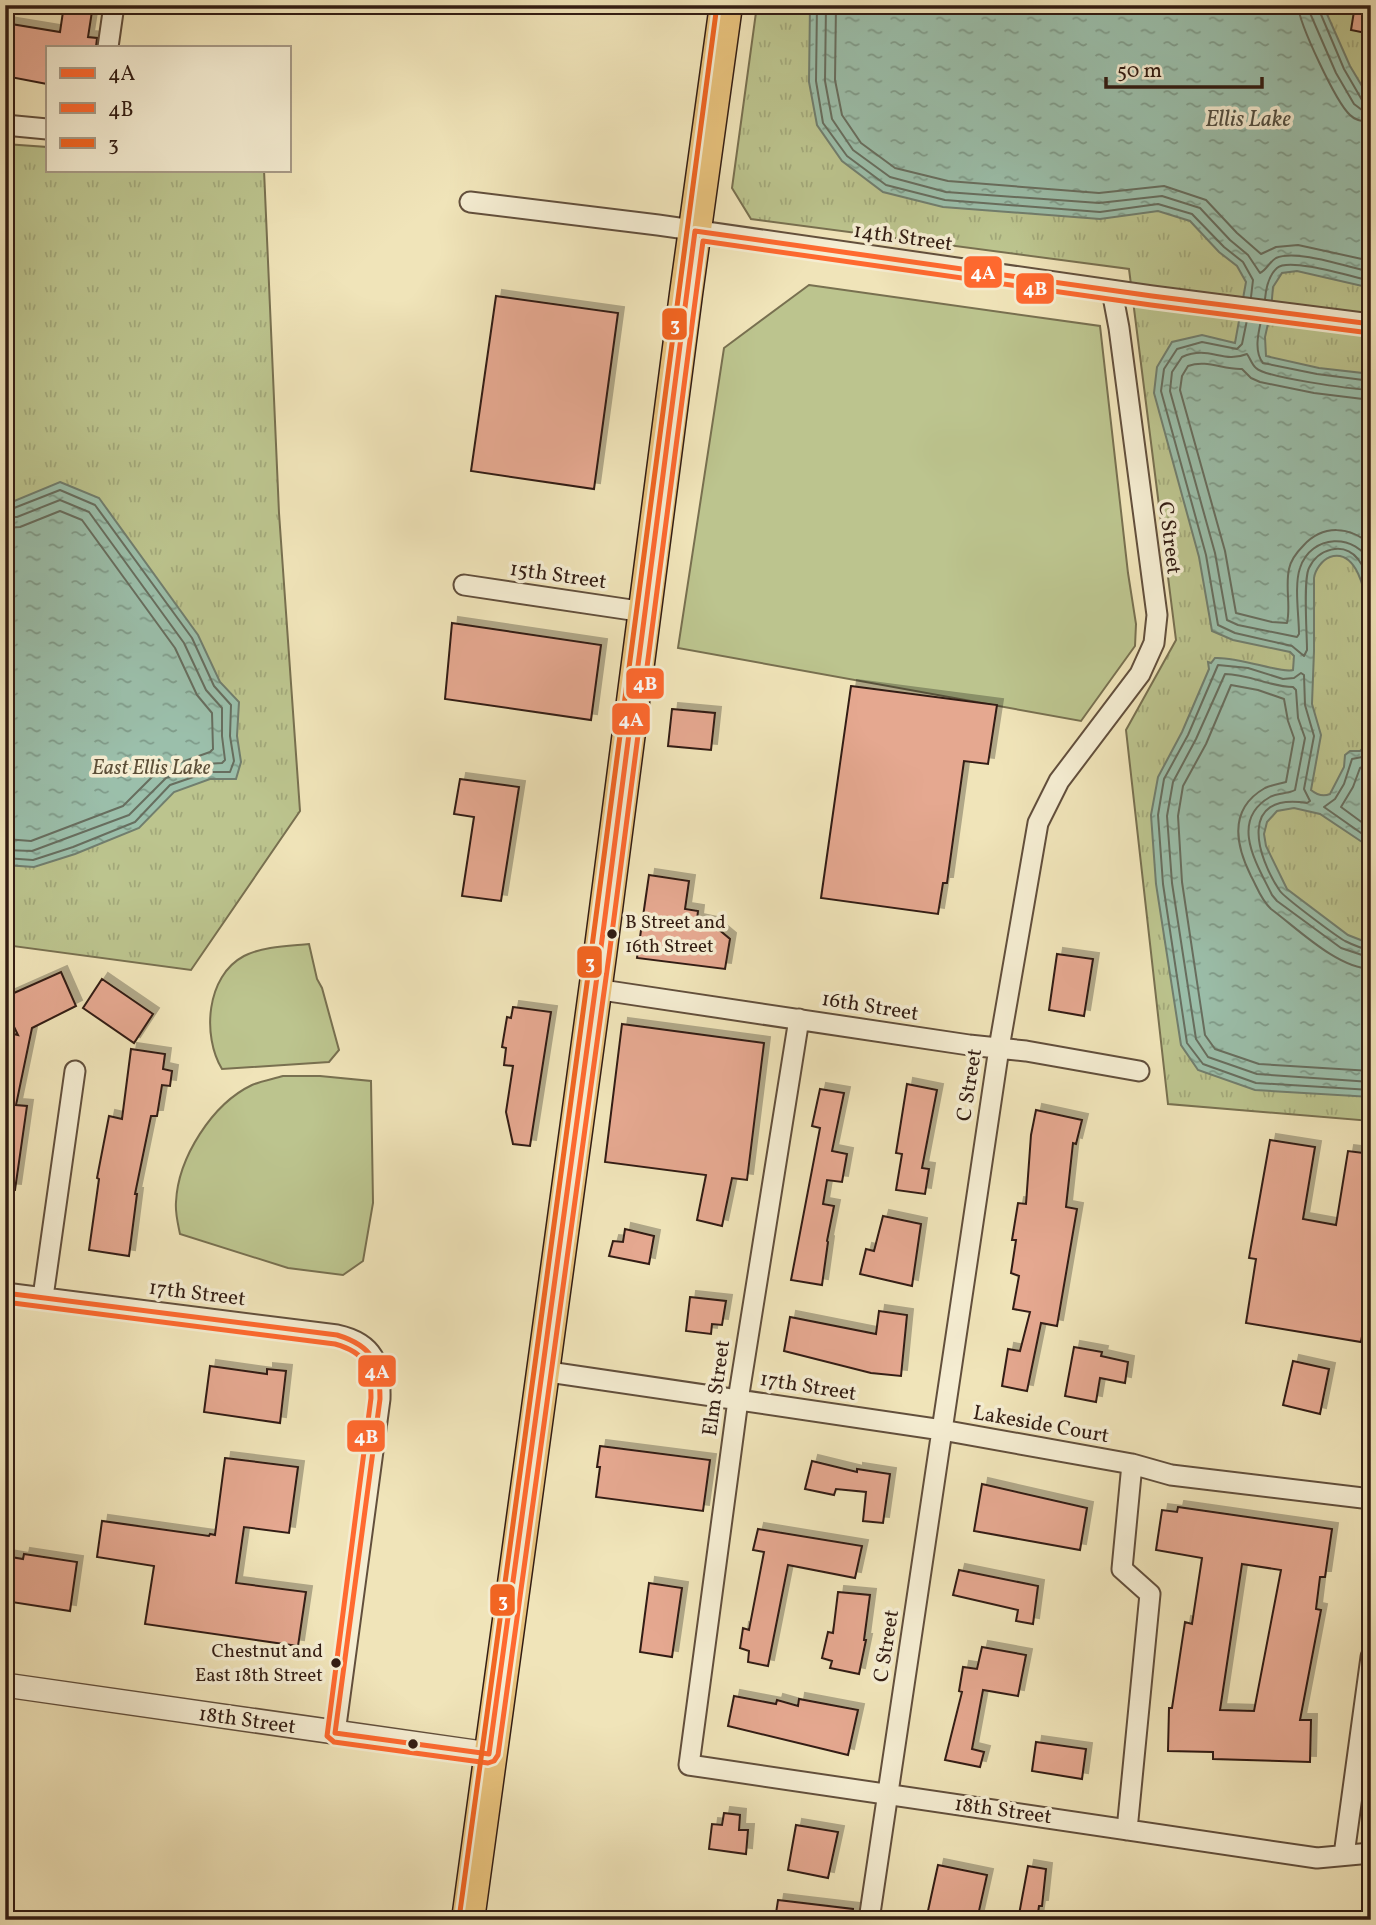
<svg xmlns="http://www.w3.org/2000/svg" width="1376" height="1925" font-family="Vollkorn,serif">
<defs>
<pattern id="park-tufts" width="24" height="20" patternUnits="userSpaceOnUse" patternTransform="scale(1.75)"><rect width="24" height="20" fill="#bcc48e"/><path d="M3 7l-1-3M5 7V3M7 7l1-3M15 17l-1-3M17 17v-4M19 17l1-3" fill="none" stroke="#a2a87a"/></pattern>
<pattern id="water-ripples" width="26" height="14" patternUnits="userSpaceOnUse" patternTransform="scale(1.75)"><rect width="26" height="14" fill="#9bbfab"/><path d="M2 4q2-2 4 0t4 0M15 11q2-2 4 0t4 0" fill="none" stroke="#7f9b8a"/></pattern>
<filter id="shadow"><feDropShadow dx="6" dy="-6" stdDeviation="0" flood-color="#0004"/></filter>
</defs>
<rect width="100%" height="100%" fill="#f0e4b9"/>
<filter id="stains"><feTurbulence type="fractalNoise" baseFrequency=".00286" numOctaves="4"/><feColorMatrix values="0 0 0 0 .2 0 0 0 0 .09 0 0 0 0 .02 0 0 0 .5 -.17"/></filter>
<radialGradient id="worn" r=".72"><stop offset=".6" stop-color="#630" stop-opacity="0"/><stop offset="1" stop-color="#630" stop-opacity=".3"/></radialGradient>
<path fill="url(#park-tufts)" stroke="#787050" stroke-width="2" d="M757 5H1371V1121L1168 1104 1126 730 1176 640 1129 269 751 219 732 188Z
M5 144 47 147V170H264L279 513 300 811 191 970 5 945Z"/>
<path fill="#bcc48e" stroke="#787050" stroke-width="2" d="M809 285 1100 326 1128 573 1136 624 1135 646 1081 721 678 648 724 348Z
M309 944 317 979 322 988 339 1050 329 1062 222 1069C202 1036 206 976 244 956 264 946 288 946 309 944Z
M283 1076H320L371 1081 373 1203 363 1261 343 1275 288 1268 180 1234C178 1224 175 1213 176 1202 178 1158 212 1104 252 1085 261 1081 273 1079 283 1076Z"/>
<path fill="url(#water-ripples)" stroke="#717e6e" stroke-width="2" d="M810 5H1323L1350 66 1371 101V288L1297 271 1282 273 1273 287 1271 310 1265 337 1266 356 1319 368 1371 374V621C1367 603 1360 547 1330 557 1322 560 1315 570 1314 578V651L1312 704 1321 735 1311 790C1317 795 1323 797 1330 794L1344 767 1345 755 1350 751H1360L1371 741V848L1320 814 1294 808 1277 811 1267 822 1264 834 1266 846 1287 889 1348 935 1371 944V1097L1255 1090 1198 1070 1181 1045 1156 884 1151 815 1158 777 1182 732 1209 669 1208 662 1211 663 1215 658C1236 656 1283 674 1293 670L1294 656 1290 652 1233 640 1212 631 1199 557 1154 393 1157 367 1172 342 1202 335 1235 343 1246 282 1237 266 1219 252 1190 221 1158 211 1100 219 943 207 883 192 842 161 817 125 809 82Z
M60 482 99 498 198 635 220 682 239 702 237 736 241 762 236 779H210L174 792 139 828 75 854 34 867 5 865V501L12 502Z"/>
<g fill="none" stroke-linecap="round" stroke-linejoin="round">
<path stroke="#676e5f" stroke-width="2" d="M817 5 816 81 823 123 847 156 886 185 945 200 1100 212 1158 204 1192 214 1224 247 1243 262 1253 280 1251 297
M826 5 825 81 832 119 853 150 890 177 946 192 1099 203 1162 196 1200 208 1230 240 1248 255 1260 273C1267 270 1269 262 1276 258 1297 249 1347 267 1371 272
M836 5 835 80 842 115 861 143 895 168 948 181 1099 193 1164 186 1206 200 1237 233 1261 254 1276 247 1298 245 1371 261
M1298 5C1299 24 1336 102 1350 115 1356 121 1363 122 1371 122
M1308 5 1310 13 1336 73 1354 104 1362 110 1371 112
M1317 5 1344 69 1362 100 1371 103
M1265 299C1266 288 1268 276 1277 268 1289 257 1353 277 1371 281
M1247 320 1242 344 1237 349 1202 342 1177 349 1164 369 1161 391 1206 555 1218 625 1235 633 1292 646 1304 656 1307 650C1307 633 1303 580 1309 568 1318 549 1343 541 1358 559 1364 567 1369 580 1371 589
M1261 321C1258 334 1254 352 1263 363L1317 374 1371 381
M1371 390C1353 389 1266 378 1256 368 1252 365 1250 358 1247 354 1222 364 1210 345 1182 357L1172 372 1170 391 1215 553 1227 620 1238 625 1297 637 1299 634C1299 616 1294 585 1300 568 1311 534 1356 532 1371 564
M1371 400 1314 393 1260 382 1251 378 1242 369C1223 370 1207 359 1188 366L1182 376 1180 390 1225 551 1236 613 1272 622 1287 623C1291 606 1285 587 1289 569 1291 559 1297 552 1303 546 1323 524 1350 526 1371 545
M5 508H14L60 490 95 505 192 638 214 686 231 705 230 736 234 761 230 772H208L170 785 135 822 73 847 33 860 5 858
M5 517H17L60 500 89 512 184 643 206 690 222 708V736L225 760 222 763 205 764 166 778 129 815 32 851 5 850
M5 528 20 527 60 511 82 520 175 648 197 695 212 713 213 749 210 752 159 770 123 806 31 841 5 839
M1371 752 1362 757 1352 759 1344 784 1335 799 1324 807 1371 840
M1371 763 1360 768 1353 787 1341 807 1371 829
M1371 950C1363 949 1353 945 1345 941 1336 936 1285 898 1280 891 1256 856 1238 792 1307 803L1310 801 1304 789 1314 736 1305 705 1304 675 1301 673 1294 678 1283 679 1248 668 1218 665 1188 735 1164 779 1158 815 1163 884 1187 1043 1203 1064 1256 1083 1371 1090
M1371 958 1341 948 1277 901 1272 895C1258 866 1228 821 1270 797 1277 793 1288 794 1295 790L1305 738 1298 718 1296 690 1293 687C1270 687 1249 674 1225 674L1196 739 1173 782 1167 816 1172 883 1196 1039 1208 1057 1257 1074 1371 1082
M1371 969C1337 968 1298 929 1271 909 1261 900 1257 887 1251 876 1236 846 1228 809 1265 788 1271 785 1279 784 1286 782L1294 738 1288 721 1284 699 1258 690 1231 685 1206 744 1183 786 1178 816 1182 882 1205 1035 1215 1049 1259 1064 1371 1071"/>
</g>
<path fill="#e5a890" stroke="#331d13" stroke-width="2" fill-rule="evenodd" filter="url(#shadow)" d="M64 5H93L88 37 97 38 96 47H47V84L5 76V23L60 32Z
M1355 5H1371V34L1351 30Z
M496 296 618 313 594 489 471 471Z
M452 623 601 645 591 720 445 699Z
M851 686 997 705 988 764 964 761 947 883H943L938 914 821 898Z
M672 709 715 713 711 750 668 746Z
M460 779 519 787 501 901 462 896 474 817 454 814Z
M649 875 689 881 685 909 698 911 697 920 711 923 730 939 725 969 637 958Z
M1057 954 1093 959 1084 1016 1049 1010Z
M61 972 76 1006 32 1028 16 1105 27 1106 15 1190 5 1189V1032L18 1035 5 1008V997Z
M102 979 153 1014 134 1043 83 1008Z
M513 1007 551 1012 530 1146 513 1144 506 1112 513 1066 504 1065 506 1048 502 1047 507 1017 511 1018Z
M622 1024 764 1043 747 1180 732 1178 722 1226 697 1220 706 1175 605 1162Z
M131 1049 165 1054 163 1069 172 1071 170 1086 162 1085 157 1116H151L135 1194H137L129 1256 89 1250 99 1179 97 1178 109 1116 122 1119Z
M907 1084 937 1090 922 1168 929 1169 925 1194 896 1190 902 1154 896 1153Z
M820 1089 844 1093 832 1151 847 1154 842 1182 827 1180 823 1204 834 1206 827 1241 828 1242 822 1285 791 1280 820 1128 812 1126Z
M1036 1110 1082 1120 1076 1144 1073 1143 1066 1207 1077 1209 1057 1326 1041 1323 1027 1391 1002 1386 1008 1349 1020 1351 1030 1312 1013 1309 1019 1276 1011 1273 1016 1240H1012L1018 1203 1026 1204 1031 1135Z
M1270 1140 1315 1147 1303 1219 1336 1225 1348 1151 1371 1154V1287L1361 1342 1246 1323 1256 1259 1249 1258Z
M883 1216 921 1224 912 1286 860 1274 866 1249 874 1251Z
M625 1229 654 1236 649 1264 609 1256 613 1241 623 1242Z
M690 1297 726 1301 722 1325 712 1324 711 1334 686 1331Z
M879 1311 907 1315 901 1376 871 1373 784 1351 790 1317 876 1334Z
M1074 1347 1102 1352 1101 1356 1128 1362 1125 1383 1100 1378 1096 1402 1065 1396Z
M1293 1361 1329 1369 1320 1414 1283 1405Z
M210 1366 267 1374V1369L286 1371 280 1423 204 1412Z
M600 1446 710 1460 703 1511 596 1497 600 1467H597Z
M225 1458 298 1467 289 1533 244 1527 236 1583 306 1592 298 1646 145 1624 154 1566 97 1557 102 1521 209 1536 210 1534 215 1535Z
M812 1461 857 1472V1469L890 1474 883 1523 863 1521 866 1492 836 1489 834 1495 805 1489Z
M982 1484 1087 1508 1080 1550 974 1531Z
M1178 1507 1332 1529 1325 1577H1320L1316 1609 1321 1610 1300 1720H1311L1310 1762 1213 1759V1752L1168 1751 1169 1708H1172L1185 1622 1192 1624 1202 1558 1156 1550 1162 1510 1177 1512ZM1242 1564 1281 1570 1254 1711 1220 1710Z
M758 1529 862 1546 855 1578 788 1565 768 1666 748 1662 749 1651 740 1648 743 1628 749 1630 764 1552 753 1550Z
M24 1554 77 1562 70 1611 5 1601V1556L23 1559Z
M959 1570 1038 1586 1033 1624 1016 1621 1018 1610 953 1595Z
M649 1583 682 1588 672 1657 640 1652Z
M838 1592 870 1595 864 1640H866L859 1674 830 1668 832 1661 822 1658 828 1632 833 1633Z
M982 1647 1026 1655 1018 1696 983 1690 972 1749 984 1752 980 1767 945 1760 962 1692 959 1691 963 1667 977 1669Z
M734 1696 776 1704 777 1700 798 1706 799 1699 858 1710 848 1755 728 1726Z
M1036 1742 1086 1749 1082 1779 1032 1771Z
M724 1813 740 1815 739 1830H748L746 1854 709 1849 712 1824 722 1825Z
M796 1825 838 1832 828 1878 788 1870Z
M938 1865 987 1875 977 1920H926Z
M1028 1866 1046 1869 1042 1906H1039L1037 1920H1018Z
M778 1900 853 1909 852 1920H775Z"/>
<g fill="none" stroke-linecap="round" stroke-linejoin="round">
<g stroke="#624f3c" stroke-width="23">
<path id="minor" d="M108 47 114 5
M5 125 47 129
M470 202 658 225 1152 296 1371 324
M464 585 645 612
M595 989 969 1045 1026 1051 1139 1071
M799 1019 738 1400 689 1765 1317 1858 1371 1853
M5 1293 337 1335C374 1343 381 1364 380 1399L335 1733
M43 1297 75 1071
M542 1371 942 1430 1132 1464 1171 1475 1371 1499
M1127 1830 1150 1594 1122 1569 1132 1464
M1344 1855 1371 1657
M869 1920 999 1048 1038 823 1059 781 1140 674 1154 643 1157 615 1119 328 1112 291"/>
</g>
<g stroke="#624f3c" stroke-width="26">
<path id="tertiary" d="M5 1685 489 1754"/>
</g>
<g stroke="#331d13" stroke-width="35">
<path id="trunk" d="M468 1920 600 955 686 294 726 5"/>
</g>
<use href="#minor" stroke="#f5edd2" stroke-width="19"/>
<use href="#tertiary" stroke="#f5edd2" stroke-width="23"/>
<use href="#trunk" stroke="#e8c27c" stroke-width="32"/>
<g stroke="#f5edd2" stroke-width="10">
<path id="bus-1" d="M5 1293 337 1335C373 1346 380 1363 380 1399L335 1733 489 1754 600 955 695 231 1152 296 1371 324"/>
</g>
<g stroke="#f5edd2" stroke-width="10">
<path id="bus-2" d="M5 1302 335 1344C367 1353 371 1367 371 1398L327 1736 334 1742 488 1763 494 1761 498 1755 609 956 703 241 1151 305 1370 333"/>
</g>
<g stroke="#f5edd2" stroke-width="10">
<path id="bus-3" d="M459 1919 591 954 717 5"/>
</g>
<use href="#bus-1" stroke="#ff692f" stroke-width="5"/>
<use href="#bus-2" stroke="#ff692f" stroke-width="5"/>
<use href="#bus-3" stroke="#f26522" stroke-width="5"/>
</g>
<g fill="#331d13" stroke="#f5edd2" stroke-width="2.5">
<circle cx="612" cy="934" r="6"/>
<circle cx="336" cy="1663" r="6"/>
<circle cx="413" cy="1744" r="6"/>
</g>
<g text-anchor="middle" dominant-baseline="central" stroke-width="7" stroke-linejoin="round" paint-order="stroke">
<g font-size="19" fill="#331d13" stroke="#f5edd2" text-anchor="start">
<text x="625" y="923">B Street and<tspan x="625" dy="24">16th Street</tspan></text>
<text x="323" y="1652" text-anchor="end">Chestnut and<tspan x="323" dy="24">East 18th Street</tspan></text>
</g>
<g font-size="21" fill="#331d13" stroke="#f5edd2">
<text transform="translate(903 238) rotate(8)">14th Street</text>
<text transform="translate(1169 538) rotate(83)">C Street</text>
<text transform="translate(558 576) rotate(8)">15th Street</text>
<text transform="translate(870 1007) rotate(9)">16th Street</text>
<text transform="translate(970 1085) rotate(-81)">C Street</text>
<text transform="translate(197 1294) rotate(7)">17th Street</text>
<text transform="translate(808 1387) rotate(9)">17th Street</text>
<text transform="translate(717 1388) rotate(-82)">Elm Street</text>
<text transform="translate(1041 1425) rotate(10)">Lakeside Court</text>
<text transform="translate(887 1646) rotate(-81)">C Street</text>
<text transform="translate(247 1721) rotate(8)">18th Street</text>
<text transform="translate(1003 1811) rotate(8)">18th Street</text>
</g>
<g font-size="21" font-style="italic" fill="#5c4f38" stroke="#f5edd2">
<text x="151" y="768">East Ellis Lake</text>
</g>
<g font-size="23" font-style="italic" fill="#524e41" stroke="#f5edd2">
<text x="1248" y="120">Ellis Lake</text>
</g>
</g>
<g stroke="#f5edd2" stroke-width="2.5">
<rect x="963" y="255" width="40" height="34" rx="7" fill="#ff692f"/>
<rect x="1015" y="272" width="40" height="33" rx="7" fill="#ff692f"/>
<rect x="661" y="307" width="27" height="34" rx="7" fill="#f26522"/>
<rect x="625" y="667" width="40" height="33" rx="7" fill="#ff692f"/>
<rect x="611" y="702" width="40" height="34" rx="7" fill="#ff692f"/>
<rect x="576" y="945" width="27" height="34" rx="7" fill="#f26522"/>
<rect x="357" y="1354" width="40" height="34" rx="7" fill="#ff692f"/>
<rect x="346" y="1419" width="40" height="34" rx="7" fill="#ff692f"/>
<rect x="489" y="1583" width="27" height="34" rx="7" fill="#f26522"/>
</g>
<g font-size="19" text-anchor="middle" font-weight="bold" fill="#fff">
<text x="983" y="279">4A</text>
<text x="1035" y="295">4B</text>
<text x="675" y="331">3</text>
<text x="645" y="690">4B</text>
<text x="631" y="726">4A</text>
<text x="590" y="969">3</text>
<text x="377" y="1378">4A</text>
<text x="366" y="1443">4B</text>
<text x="503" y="1607">3</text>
</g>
<rect width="1376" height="1925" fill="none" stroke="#f0e4b9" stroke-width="28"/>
<rect x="7" y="7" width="1362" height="1911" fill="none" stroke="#331d13" stroke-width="3.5"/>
<rect x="14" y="14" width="1348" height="1897" fill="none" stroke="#331d13" stroke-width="2"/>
<rect x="46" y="46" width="245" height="126" fill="#f5edd2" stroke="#a79a86" stroke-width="2"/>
<rect x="60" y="68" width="35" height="10" fill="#ff692f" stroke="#a79a86" stroke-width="2"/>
<text x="108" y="80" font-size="21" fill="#331d13">4A</text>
<rect x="60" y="103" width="35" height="10" fill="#ff692f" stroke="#a79a86" stroke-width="2"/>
<text x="108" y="116" font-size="21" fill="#331d13">4B</text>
<rect x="60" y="138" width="35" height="10" fill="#f26522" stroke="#a79a86" stroke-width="2"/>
<text x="108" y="150" font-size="21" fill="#331d13">3</text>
<path d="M1106 77v10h156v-10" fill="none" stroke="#331d13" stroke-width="3.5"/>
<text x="1117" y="77" font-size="21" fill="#331d13" stroke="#f5edd2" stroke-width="5" paint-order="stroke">50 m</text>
<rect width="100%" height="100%" filter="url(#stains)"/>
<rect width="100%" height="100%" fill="url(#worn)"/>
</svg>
